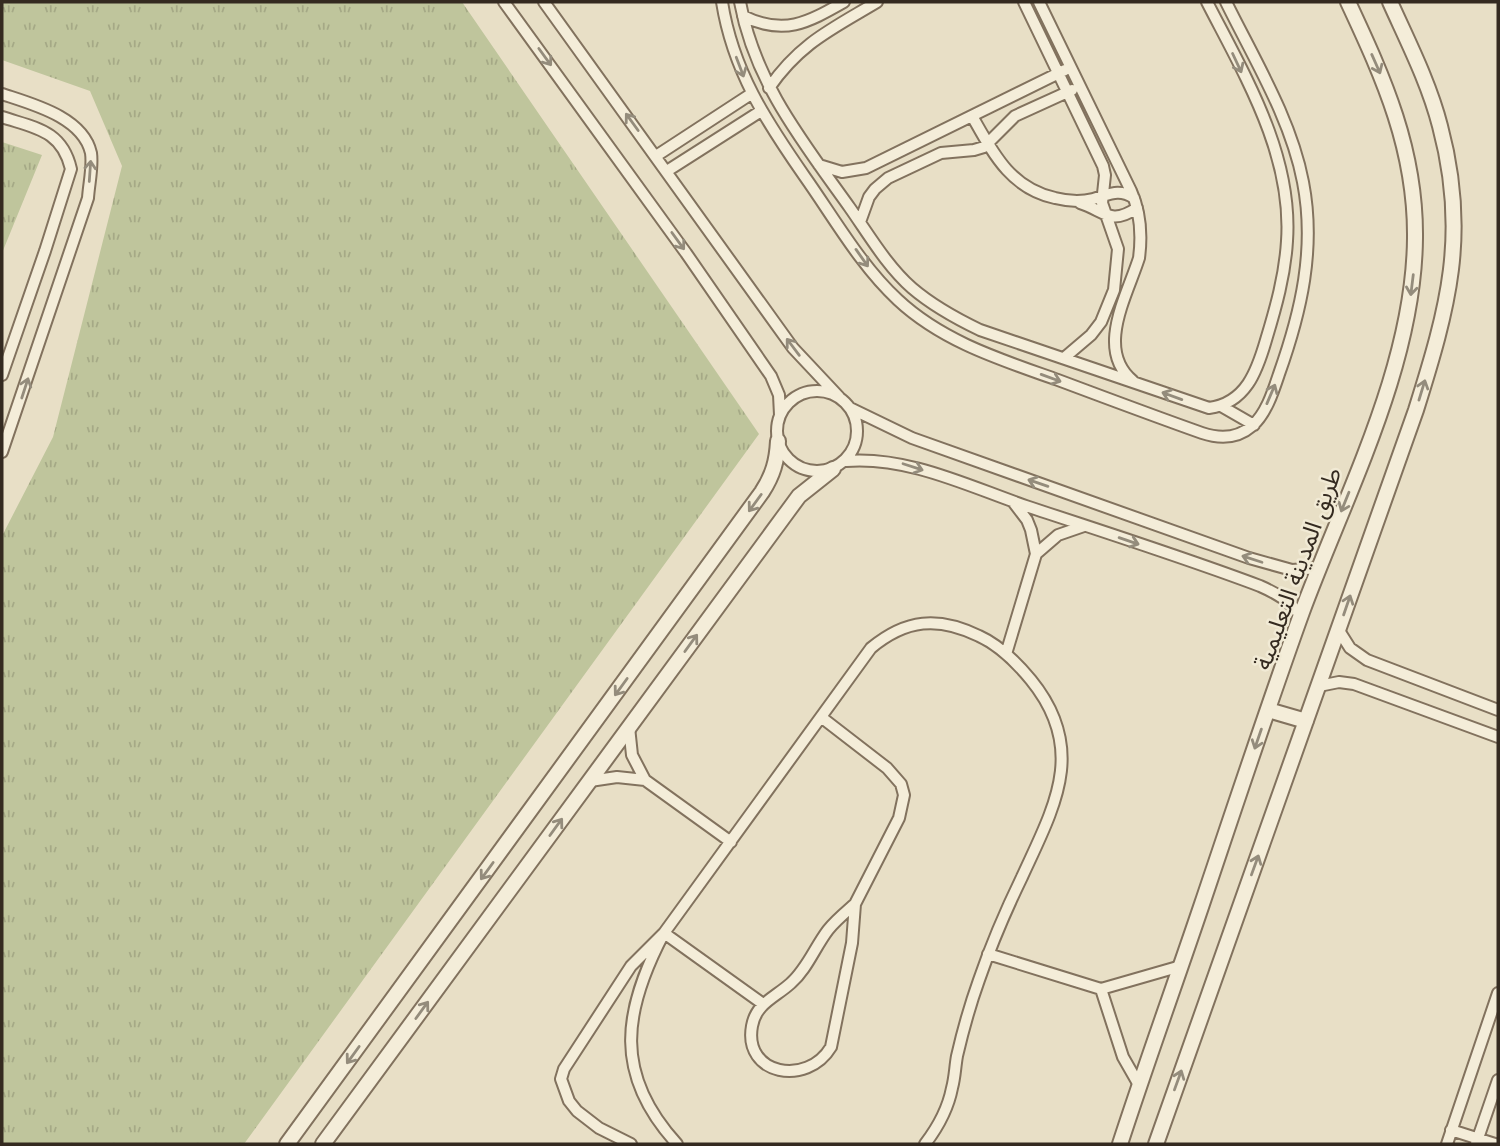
<svg xmlns="http://www.w3.org/2000/svg" width="1500" height="1146" font-family="'Playfair Display','Noto Sans Arabic',serif">
<defs>
<pattern id="grass-tufts" width="24" height="20" patternUnits="userSpaceOnUse" patternTransform="scale(1.75)"><rect width="24" height="20" fill="#bfc59c"/><path d="M3 7l-1-3M5 7V3M7 7l1-3M15 17l-1-3M17 17v-4M19 17l1-3" fill="none" stroke="#a5a986"/></pattern>
</defs>
<rect width="100%" height="100%" fill="#e8dfc6"/>
<path fill="url(#grass-tufts)" d="M2 2H462L759 434 244 1144H2V536L53 437 122 166 90 91 2 60Z
M2 142 42 155 2 253Z"/>
<g fill="none" stroke-linecap="round" stroke-linejoin="round">
<g stroke="#82725e" stroke-width="14">
<path id="minor" d="M504 2 686 253 771 376 779 395 780 415
M544 2 793 348 839 397
M722 2C733 71 766 121 805 177 834 218 861 266 898 300 943 342 1002 360 1058 380 1106 398 1154 416 1202 433 1220 439 1237 439 1252 426 1266 414 1273 392 1279 374 1301 312 1316 249 1303 182 1291 119 1254 59 1226 2
M740 2C755 83 803 142 850 208 869 235 887 266 912 288 933 306 955 318 980 330L1209 408C1246 403 1257 371 1266 340 1276 307 1285 275 1287 241 1293 155 1245 76 1207 2
M1024 2 1103 166 1105 175 1102 203 1118 249 1114 290 1101 322 1091 335 1064 358
M1039 2 1131 191C1141 213 1142 235 1139 258 1127 296 1095 350 1133 381
M743 16C784 36 807 23 844 2
M769 88C800 43 832 29 877 2
M2 94C32 104 83 117 91 153 93 167 89 183 88 198L2 452
M972 116C993 153 1010 188 1055 198 1067 201 1081 202 1093 199 1109 195 1118 188 1134 198
M2 117C35 128 62 130 71 169L45 251 2 375
M656 156 751 94
M819 165 842 172 866 168 1065 70
M667 171 761 111
M1080 203C1105 211 1110 226 1137 208
M860 222 869 197 875 189 888 178 941 153 974 150 984 147 1015 116 1072 90
M777 431a40 40 0 1 1 80 0a40 40 0 1 1-80 0Z
M1221 406 1254 425
M850 408 912 438 1249 558 1292 570 1319 568
M846 461C908 456 968 486 1026 506 1104 532 1183 557 1260 586 1276 593 1290 601 1301 616
M1036 554 1058 535 1084 526
M1338 629 1350 648 1367 660 1498 710
M1006 654 1036 554 1031 530 1027 520 1014 503
M1319 686 1339 682 1354 684 1498 737
M821 717 887 768 901 784 904 795 899 818 855 904
M629 727 632 755 645 780 731 842
M590 781 617 777 645 780
M855 904 852 943 831 1047C807 1087 743 1075 752 1026 756 1003 776 997 791 983 807 969 815 947 828 930 836 920 846 912 855 904Z
M988 954 1101 989
M1139 1085 1123 1057 1101 989 1181 966
M1451 1130 1495 1144
M631 1144 599 1128 577 1111 569 1101 561 1079 564 1069 631 966 664 933 763 1004
M677 1144C613 1074 623 1011 664 933L871 648C906 619 938 616 979 636 999 645 1017 663 1031 680 1088 750 1054 807 1022 877 1006 910 991 945 979 980 970 1005 963 1030 957 1056 955 1067 955 1077 952 1088 948 1109 938 1127 925 1144
M1447 1144 1498 993
M1476 1144 1498 1080"/>
</g>
<g stroke="#82725e" stroke-width="18">
<path id="tertiary" d="M1268 710 1306 721
M287 1144 762 492C773 475 777 461 778 441
M323 1144 785 515 799 496 833 469
M1120 1144C1146 1064 1175 984 1202 904 1235 806 1267 709 1302 612 1346 493 1414 366 1415 238 1416 150 1384 79 1348 2
M1156 1144 1416 410C1448 308 1469 234 1440 126 1429 83 1408 42 1390 2"/>
</g>
<use href="#minor" stroke="#f4edd9" stroke-width="10"/>
<use href="#tertiary" stroke="#f4edd9" stroke-width="14"/>
</g>
<defs><path id="oneway-shaft" d="M-6 0H5M1.5-3L5.5 0L1.5 3" fill="none" stroke-width="1.6" stroke-linecap="round" stroke-linejoin="round" transform="scale(1.75)"/></defs>
<g stroke="#948c7c">
<use href="#oneway-shaft" transform="translate(545 57) rotate(54)"/>
<use href="#oneway-shaft" transform="translate(1237 63) rotate(65)"/>
<use href="#oneway-shaft" transform="translate(1376 64) rotate(66)"/>
<use href="#oneway-shaft" transform="translate(740 67) rotate(69)"/>
<use href="#oneway-shaft" transform="translate(632 122) rotate(-126)"/>
<use href="#oneway-shaft" transform="translate(90 171) rotate(-86)"/>
<use href="#oneway-shaft" transform="translate(678 241) rotate(54)"/>
<use href="#oneway-shaft" transform="translate(862 258) rotate(55)"/>
<use href="#oneway-shaft" transform="translate(1412 285) rotate(97)"/>
<use href="#oneway-shaft" transform="translate(793 347) rotate(-127)"/>
<use href="#oneway-shaft" transform="translate(1051 378) rotate(20)"/>
<use href="#oneway-shaft" transform="translate(25 388) rotate(-72)"/>
<use href="#oneway-shaft" transform="translate(1422 390) rotate(-73)"/>
<use href="#oneway-shaft" transform="translate(1271 394) rotate(-67)"/>
<use href="#oneway-shaft" transform="translate(1172 396) rotate(-160)"/>
<use href="#oneway-shaft" transform="translate(913 467) rotate(18)"/>
<use href="#oneway-shaft" transform="translate(1038 483) rotate(-161)"/>
<use href="#oneway-shaft" transform="translate(1345 502) rotate(112)"/>
<use href="#oneway-shaft" transform="translate(755 503) rotate(126)"/>
<use href="#oneway-shaft" transform="translate(1129 541) rotate(19)"/>
<use href="#oneway-shaft" transform="translate(1252 559) rotate(-162)"/>
<use href="#oneway-shaft" transform="translate(1347 605) rotate(-71)"/>
<use href="#oneway-shaft" transform="translate(691 643) rotate(-54)"/>
<use href="#oneway-shaft" transform="translate(621 687) rotate(126)"/>
<use href="#oneway-shaft" transform="translate(1258 739) rotate(109)"/>
<use href="#oneway-shaft" transform="translate(556 827) rotate(-54)"/>
<use href="#oneway-shaft" transform="translate(1255 865) rotate(-70)"/>
<use href="#oneway-shaft" transform="translate(487 871) rotate(126)"/>
<use href="#oneway-shaft" transform="translate(422 1010) rotate(-54)"/>
<use href="#oneway-shaft" transform="translate(353 1055) rotate(126)"/>
<use href="#oneway-shaft" transform="translate(1178 1080) rotate(-70)"/>
</g>
<g text-anchor="middle" dominant-baseline="central" stroke-width="5" stroke-linejoin="round" paint-order="stroke">
<g font-size="24" fill="#342a20" stroke="#f1ead5">
<text transform="translate(1296 568) rotate(-70)">طريق المدينة التعليمية</text>
</g>
</g>
<rect width="1500" height="1146" fill="none" stroke="#342a20" stroke-width="7"/>
</svg>
